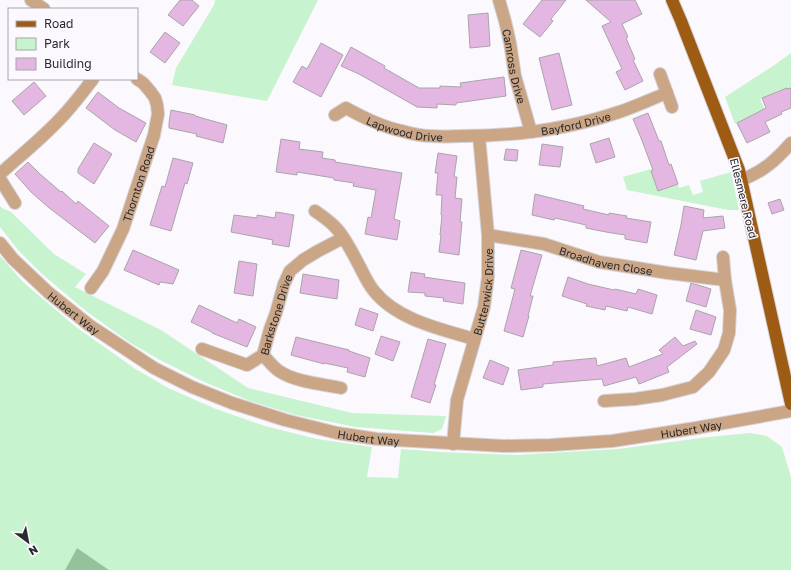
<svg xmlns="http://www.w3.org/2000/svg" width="791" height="570" font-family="'Golos Text',sans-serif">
<rect width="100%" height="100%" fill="#fbf9fe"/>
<path fill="#c7f3ce" d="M215 0H318L267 101 172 85 176 68 214 5Z
M791 53V88L781 92 780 90 760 99 768 116 763 118 759 111 735 124 725 97 773 66Z
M651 169 658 191 678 184 679 188 689 185 693 195 703 192 700 181 731 172 739 210H728L627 190 623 177Z
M0 206 2 208 11 212 54 254 86 274 75 287 161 330 248 388 352 413 446 416 442 429 433 433 356 427 296 415 250 401 202 381 158 359 129 342 86 311 42 274 18 250 0 227Z
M0 256 23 282 76 327 134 368 168 388 216 409 265 426 317 439 372 447 367 477 398 478 401 449 442 452 516 455 618 449 709 437 750 433 767 436 782 447 791 477V570H109L77 548 65 570H0Z"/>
<path fill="#92c39b" d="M77 548 109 570H65Z"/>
<path fill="#e4b7e3" stroke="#aaa4a9" d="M180 0H192L199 6 183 26 168 15Z
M542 0H566L551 19 553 21 540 37 523 24Z
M586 0H635L642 14 622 24 628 37 626 38 635 59 633 60 643 81 625 90 616 72 622 69 602 26 611 22Z
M488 13 490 46 470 48 468 15Z
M165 32 180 43 165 63 150 52Z
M321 43 343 55 321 97 293 82 302 66 307 69Z
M351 47 385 66 384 68 419 88H440V86L461 87 460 83 504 77 506 96 456 103V105L437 104V108L417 107 359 74 341 66Z
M559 53 572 105 552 110 539 58Z
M34 82 46 96 24 115 12 101Z
M787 88V89L791 88V108L781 112 782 114 765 122 770 132 747 143 737 123 766 108 762 98Z
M98 92 119 108 146 123 136 142 115 130 86 108Z
M171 110 195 115V116L227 125 223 143 196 136 197 134 169 128V123Z
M648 113 659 141H661L669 165 671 164 678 184 658 191 651 171 653 170 641 138 633 119Z
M609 138 615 157 596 163 590 144Z
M281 139 300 142 299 149 323 152 322 158 335 160V162L402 173 394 219 400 221 397 240 365 234 368 217 371 218 376 190 353 186 354 183 334 180V178L297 172V175L276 172Z
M94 143 112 154 94 184 78 173V169Z
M542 144 563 147 560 167 539 165Z
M506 149 518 150 517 161 504 160Z
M438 153 457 156 454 177H457L455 198 462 199 460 222H462L459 255 439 252 441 235H440L442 215H441L442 195H436L438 173H435Z
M173 158 193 163 187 184 185 183 171 231 150 225 162 186 165 187Z
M28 162 40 174 61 192 62 191 76 204 78 201 109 226 95 243 48 207 31 192 15 174Z
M535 194 584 206 583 209 609 215V213L627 216 626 218 651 222 647 243 625 239V235L606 232 586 228V225L555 218 554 220 532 215Z
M780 199 784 210 772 214 768 203Z
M684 206 704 210 703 218 723 216 725 228 703 231 696 260 674 255 681 225Z
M276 212 294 215 289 247 272 244 273 240 231 232 234 215 257 218V215L275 218Z
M133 250 179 270 173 284 160 282 159 285 124 270Z
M521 250 542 255 530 296H533L528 316H529L523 337 504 331 515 289 511 288Z
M239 261 257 264 253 296 234 293Z
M411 272 425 274 424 277 465 283 463 304 443 301 444 298 425 296V293L408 292Z
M303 274 339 280 337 299 300 293Z
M568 277 588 284 614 290 615 289 636 294 638 289 657 295 652 314 628 307 627 311 606 306 605 310 586 306 587 304 562 296Z
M691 283 711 289 706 307 686 301Z
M199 305 237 323 239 319 256 327 247 347 212 333V332L191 322Z
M360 308 378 314 373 331 355 325Z
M696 310 716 317 711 335 690 329Z
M381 336 400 342 393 361 375 354Z
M296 337 349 350V351L370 358 365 377 347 372 348 368 324 363V364L291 355Z
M675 337 683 346 695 341 697 344 667 367 669 372 639 384 636 377 604 386 602 379 543 384V387L521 390 518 370 553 365V362L596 358 597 366 626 358 629 367 663 354 659 350Z
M428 339 446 344 434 385H436L430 403 411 397Z
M490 360 509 368 503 385 483 378Z"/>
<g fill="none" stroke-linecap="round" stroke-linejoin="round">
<g stroke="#d5d4d8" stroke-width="14">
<g id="minor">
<path d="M31 0 44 9"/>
<path id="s1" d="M499 0 505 21 510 43 515 76 531 132"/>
<path d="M660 74 672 107"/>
<path id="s2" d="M335 115 346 108C364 118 382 127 402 131 412 134 422 136 432 136 442 137 453 136 463 136 515 136 569 129 619 112 635 107 651 99 667 93"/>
<path d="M0 174C20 156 41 139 59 120 72 107 82 93 93 79"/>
<path d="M0 179 15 203"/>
<path d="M741 180C763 172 776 160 791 143"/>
<path d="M315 211C322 216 330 221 336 228 345 237 354 256 360 267 364 275 368 284 374 291 397 320 441 329 474 339"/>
<path id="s3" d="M488 235 544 244 599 262 668 273 725 280 730 310 729 333 724 350 709 372 693 387 662 395 635 399 604 401"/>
<path id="s4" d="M0 243 13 259 49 293 89 325 154 368 192 387 232 403 285 420 337 433 377 439 504 446 551 445 612 441 696 428 791 411"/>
<path d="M723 257 725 280"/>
<path id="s5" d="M91 288 103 271 123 229 154 135 158 114 157 105 155 98 150 91 143 83 137 79"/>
<path id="s6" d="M202 349 247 365 263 355 270 329 276 313 284 284 290 271 303 260 318 251 343 238"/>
<path d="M263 355C268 360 273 367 279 371 295 382 322 384 341 388"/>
<path id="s7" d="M453 444 457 400 484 307 488 277V235L479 136"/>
</g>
</g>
<g stroke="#d5d4d8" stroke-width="14">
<path id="major" d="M672 0 681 21 739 170 791 404"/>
</g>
<use href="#minor" stroke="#caa586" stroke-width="12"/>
<use href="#major" stroke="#9d5b14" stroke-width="12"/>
</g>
<g text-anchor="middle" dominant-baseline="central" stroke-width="3" stroke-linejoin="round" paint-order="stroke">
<g font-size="11" fill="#2a292c" stroke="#fbf9fe">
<text stroke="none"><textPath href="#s1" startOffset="68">Camross Drive</textPath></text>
<text stroke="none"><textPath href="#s2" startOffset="249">Bayford Drive</textPath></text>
<text stroke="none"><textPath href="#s2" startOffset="76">Lapwood Drive</textPath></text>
<text stroke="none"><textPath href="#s5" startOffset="115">Thornton Road</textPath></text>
<text transform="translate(744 198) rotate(76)">Ellesmere Road</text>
<text stroke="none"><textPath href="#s3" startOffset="121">Broadhaven Close</textPath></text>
<text stroke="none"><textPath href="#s7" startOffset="156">Butterwick Drive</textPath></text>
<text stroke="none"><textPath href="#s4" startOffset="102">Hubert Way</textPath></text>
<text stroke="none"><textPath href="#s6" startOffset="109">Barkstone Drive</textPath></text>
<text stroke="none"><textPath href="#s4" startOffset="750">Hubert Way</textPath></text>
<text stroke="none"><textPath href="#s4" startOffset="426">Hubert Way</textPath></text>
</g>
</g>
<rect x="8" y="8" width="130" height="72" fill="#fbf9fe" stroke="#a7a6aa"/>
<rect x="16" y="21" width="20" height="6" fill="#9d5b14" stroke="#a7a6aa"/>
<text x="44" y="28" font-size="12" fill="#2a292c">Road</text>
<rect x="16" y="38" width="20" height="12" fill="#c7f3ce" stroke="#a7a6aa"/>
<text x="44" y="48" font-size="12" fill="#2a292c">Park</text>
<rect x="16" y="58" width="20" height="12" fill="#e4b7e3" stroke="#a7a6aa"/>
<text x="44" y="68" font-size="12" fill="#2a292c">Building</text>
<g transform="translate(28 542) rotate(148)" stroke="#fbf9fe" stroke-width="3" paint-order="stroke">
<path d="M0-3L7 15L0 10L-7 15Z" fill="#2a292c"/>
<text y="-6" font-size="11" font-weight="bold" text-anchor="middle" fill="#2a292c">N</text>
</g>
</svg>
